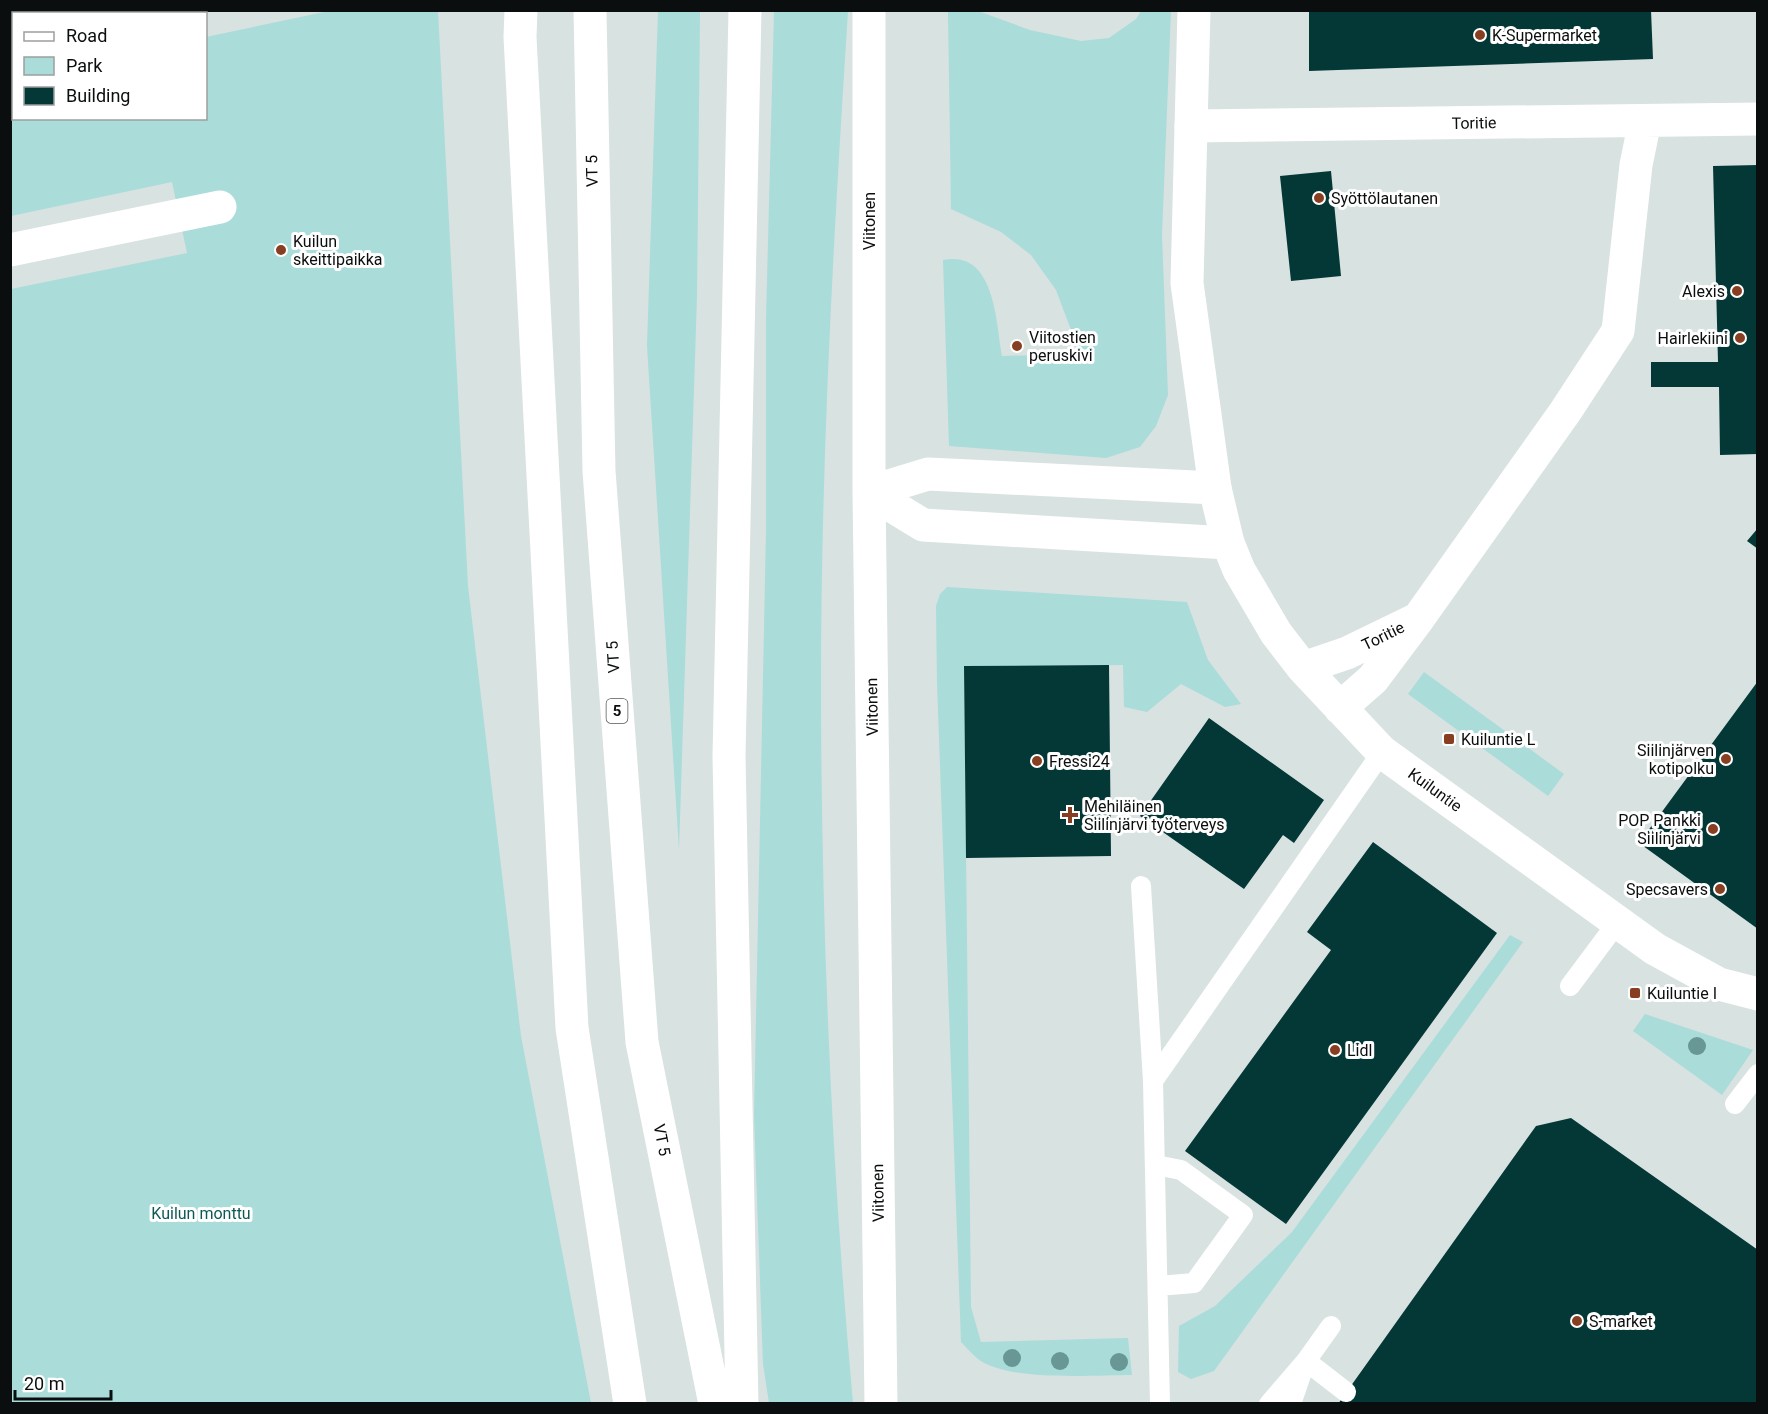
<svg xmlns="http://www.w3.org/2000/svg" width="1768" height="1414" font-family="Roboto,sans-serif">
<rect width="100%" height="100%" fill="#d8e2e1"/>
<path fill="#aadcd9" d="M329 11H438L468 586 521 1036 591 1403H11V289L187 253 172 182 11 216 10 78 13 77 14 118H206V37Z
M658 11H700L697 296 679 850 647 346Z
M774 11H848C833 244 820 477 821 711 822 942 832 1173 853 1403H769L763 1364 754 1115 766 530V319Z
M948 11H978L1030 30 1081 41 1109 38 1136 19 1141 11H1171L1162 235 1168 395 1156 426 1140 447 1106 458 949 446 943 260C995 249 996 322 1002 356L1080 354 1056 290 1031 255 1001 232 951 209Z
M947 587 1187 602 1208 660 1241 704 1225 707 1181 684 1147 712 1124 707 1123 665 964 667 971 1307 981 1342 1128 1338 1132 1375C1093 1375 1009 1382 978 1359 972 1354 967 1348 961 1342L937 683 936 606 940 594Z
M1424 672 1564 774 1548 796 1408 694Z
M1510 935 1523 942 1214 1371 1191 1379 1178 1372 1179 1326 1215 1306 1292 1232Z
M1645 1014 1753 1050 1722 1095 1633 1031Z"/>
<path fill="#043837" d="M1309 10H1651L1653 59 1309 71Z
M1758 165V454L1720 455 1719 387H1651V362H1718L1713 166Z
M1331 171 1341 276 1291 281 1280 176Z
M1758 528V549L1747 541Z
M1109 665 1111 856 966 858 964 666Z
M1758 681V929L1639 843Z
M1209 718 1324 800 1294 843 1283 835 1244 889 1140 816Z
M1373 842 1497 933 1286 1224 1185 1151 1331 950 1307 932Z
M1571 1118 1758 1250V1404H1338L1536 1126Z"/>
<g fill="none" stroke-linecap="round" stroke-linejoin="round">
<path stroke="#fff" stroke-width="20" d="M1141 886 1153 1081
M1570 986 1617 923
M1735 1104 1758 1074
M1156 1165 1181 1170 1243 1215 1194 1283 1158 1286
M1306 1361 1346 1392
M1160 1404 1153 1081 1382 752
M1269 1404 1306 1361 1331 1326
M1291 1404 1302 1372"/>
<path stroke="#fff" stroke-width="33" d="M1191 126 1758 119
M10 250 220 207
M1228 543 1239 570 1276 633 1303 668 1382 752 1655 949 1719 984 1758 994
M1303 668 1347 653 1413 621
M1340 708 1373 679 1418 619 1565 412 1618 331 1636 165 1645 121"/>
<path stroke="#fff" stroke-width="33" d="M869 10V492L881 1404
M928 474 1215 488 1228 543 923 525 869 492Z"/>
<path stroke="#fff" stroke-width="33" d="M1194 10 1187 283 1215 488
M65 14 79 10
M10 25H14"/>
<path stroke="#fff" stroke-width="33" d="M521 10 520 37 572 1028 630 1404
M590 10 599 471 642 1042 715 1404
M742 1404 729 756 745 10"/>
</g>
<g fill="#689795">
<circle cx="1697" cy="1046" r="9"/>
<circle cx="1012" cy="1358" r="9"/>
<circle cx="1060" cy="1361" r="9"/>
<circle cx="1119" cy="1362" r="9"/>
</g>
<g fill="#883f21" stroke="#fff" stroke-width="2">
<circle cx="1480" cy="35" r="6"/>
<circle cx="1319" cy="198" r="6"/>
<circle cx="281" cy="250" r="6"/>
<circle cx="1737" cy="291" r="6"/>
<circle cx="1740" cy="338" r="6"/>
<circle cx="1017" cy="346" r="6"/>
<rect x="1443" y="733" width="12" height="12" rx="3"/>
<circle cx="1726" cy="759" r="6"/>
<circle cx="1037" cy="761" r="6"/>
<path d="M1067 806h6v6h6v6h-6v6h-6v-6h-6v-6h6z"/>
<circle cx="1713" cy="829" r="6"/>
<circle cx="1720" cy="889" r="6"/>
<rect x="1629" y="987" width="12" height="12" rx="3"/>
<circle cx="1335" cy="1050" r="6"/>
<circle cx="1577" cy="1321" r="6"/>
</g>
<g text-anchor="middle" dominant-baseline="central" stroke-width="6" stroke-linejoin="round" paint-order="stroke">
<rect fill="#fff" stroke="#545656" stroke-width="1.5" x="606.5" y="699" width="21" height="24" rx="4.5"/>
<g font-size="15" font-weight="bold" fill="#0b0e0e">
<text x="617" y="711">5</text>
</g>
<g font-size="16" fill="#0b0e0e" stroke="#fff" text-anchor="start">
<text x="1492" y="35">K-Supermarket</text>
<text x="1331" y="198">Syöttölautanen</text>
<text x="293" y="241">Kuilun<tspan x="293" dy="18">skeittipaikka</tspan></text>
<text x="1725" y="291" text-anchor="end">Alexis</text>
<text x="1029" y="337">Viitostien<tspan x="1029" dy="18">peruskivi</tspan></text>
<text x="1728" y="338" text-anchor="end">Hairlekiini</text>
<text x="1461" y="739">Kuiluntie L</text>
<text x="1714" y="750" text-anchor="end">Siilinjärven<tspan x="1714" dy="18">kotipolku</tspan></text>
<text x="1049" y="761">Fressi24</text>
<text x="1084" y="806">Mehiläinen<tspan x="1084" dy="18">Siilinjärvi työterveys</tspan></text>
<text x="1701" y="820" text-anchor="end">POP Pankki<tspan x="1701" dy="18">Siilinjärvi</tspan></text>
<text x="1708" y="889" text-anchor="end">Specsavers</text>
<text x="1647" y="993">Kuiluntie I</text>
<text x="1347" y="1050">Lidl</text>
<text x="1589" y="1321">S-market</text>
</g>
<g font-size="16" fill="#0b0e0e" stroke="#fff">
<text transform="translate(1474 123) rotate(-1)">Toritie</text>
<text transform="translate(592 171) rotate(-91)">VT 5</text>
<text transform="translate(869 221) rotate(-90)">Viitonen</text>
<text transform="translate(1383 636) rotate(-26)">Toritie</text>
<text transform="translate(613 657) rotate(-94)">VT 5</text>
<text transform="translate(872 707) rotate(-91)">Viitonen</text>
<text transform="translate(1435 790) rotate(36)">Kuiluntie</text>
<text transform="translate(662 1140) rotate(79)">VT 5</text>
<text transform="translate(878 1193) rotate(-91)">Viitonen</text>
</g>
<g font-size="16" fill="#0c5957" stroke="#fff">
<text x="201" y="1213">Kuilun monttu</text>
</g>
</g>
<rect width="1768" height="1414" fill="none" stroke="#0b0e0e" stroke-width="24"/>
<rect x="12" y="12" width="195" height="108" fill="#ffffff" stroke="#9d9f9f" stroke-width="1.5"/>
<rect x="24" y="32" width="30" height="9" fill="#ffffff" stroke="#9d9f9f" stroke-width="1.5"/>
<text x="66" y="42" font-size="18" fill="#0b0e0e">Road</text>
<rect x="24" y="57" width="30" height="18" fill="#aadcd9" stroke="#9d9f9f" stroke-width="1.5"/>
<text x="66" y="72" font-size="18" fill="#0b0e0e">Park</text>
<rect x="24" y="87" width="30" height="18" fill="#043837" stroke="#9d9f9f" stroke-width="1.5"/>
<text x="66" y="102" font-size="18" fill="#0b0e0e">Building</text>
<path d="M15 1390v9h96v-9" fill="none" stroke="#0b0e0e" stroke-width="3"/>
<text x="24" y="1390" font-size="18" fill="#0b0e0e" stroke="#ffffff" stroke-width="4.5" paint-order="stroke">20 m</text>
</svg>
